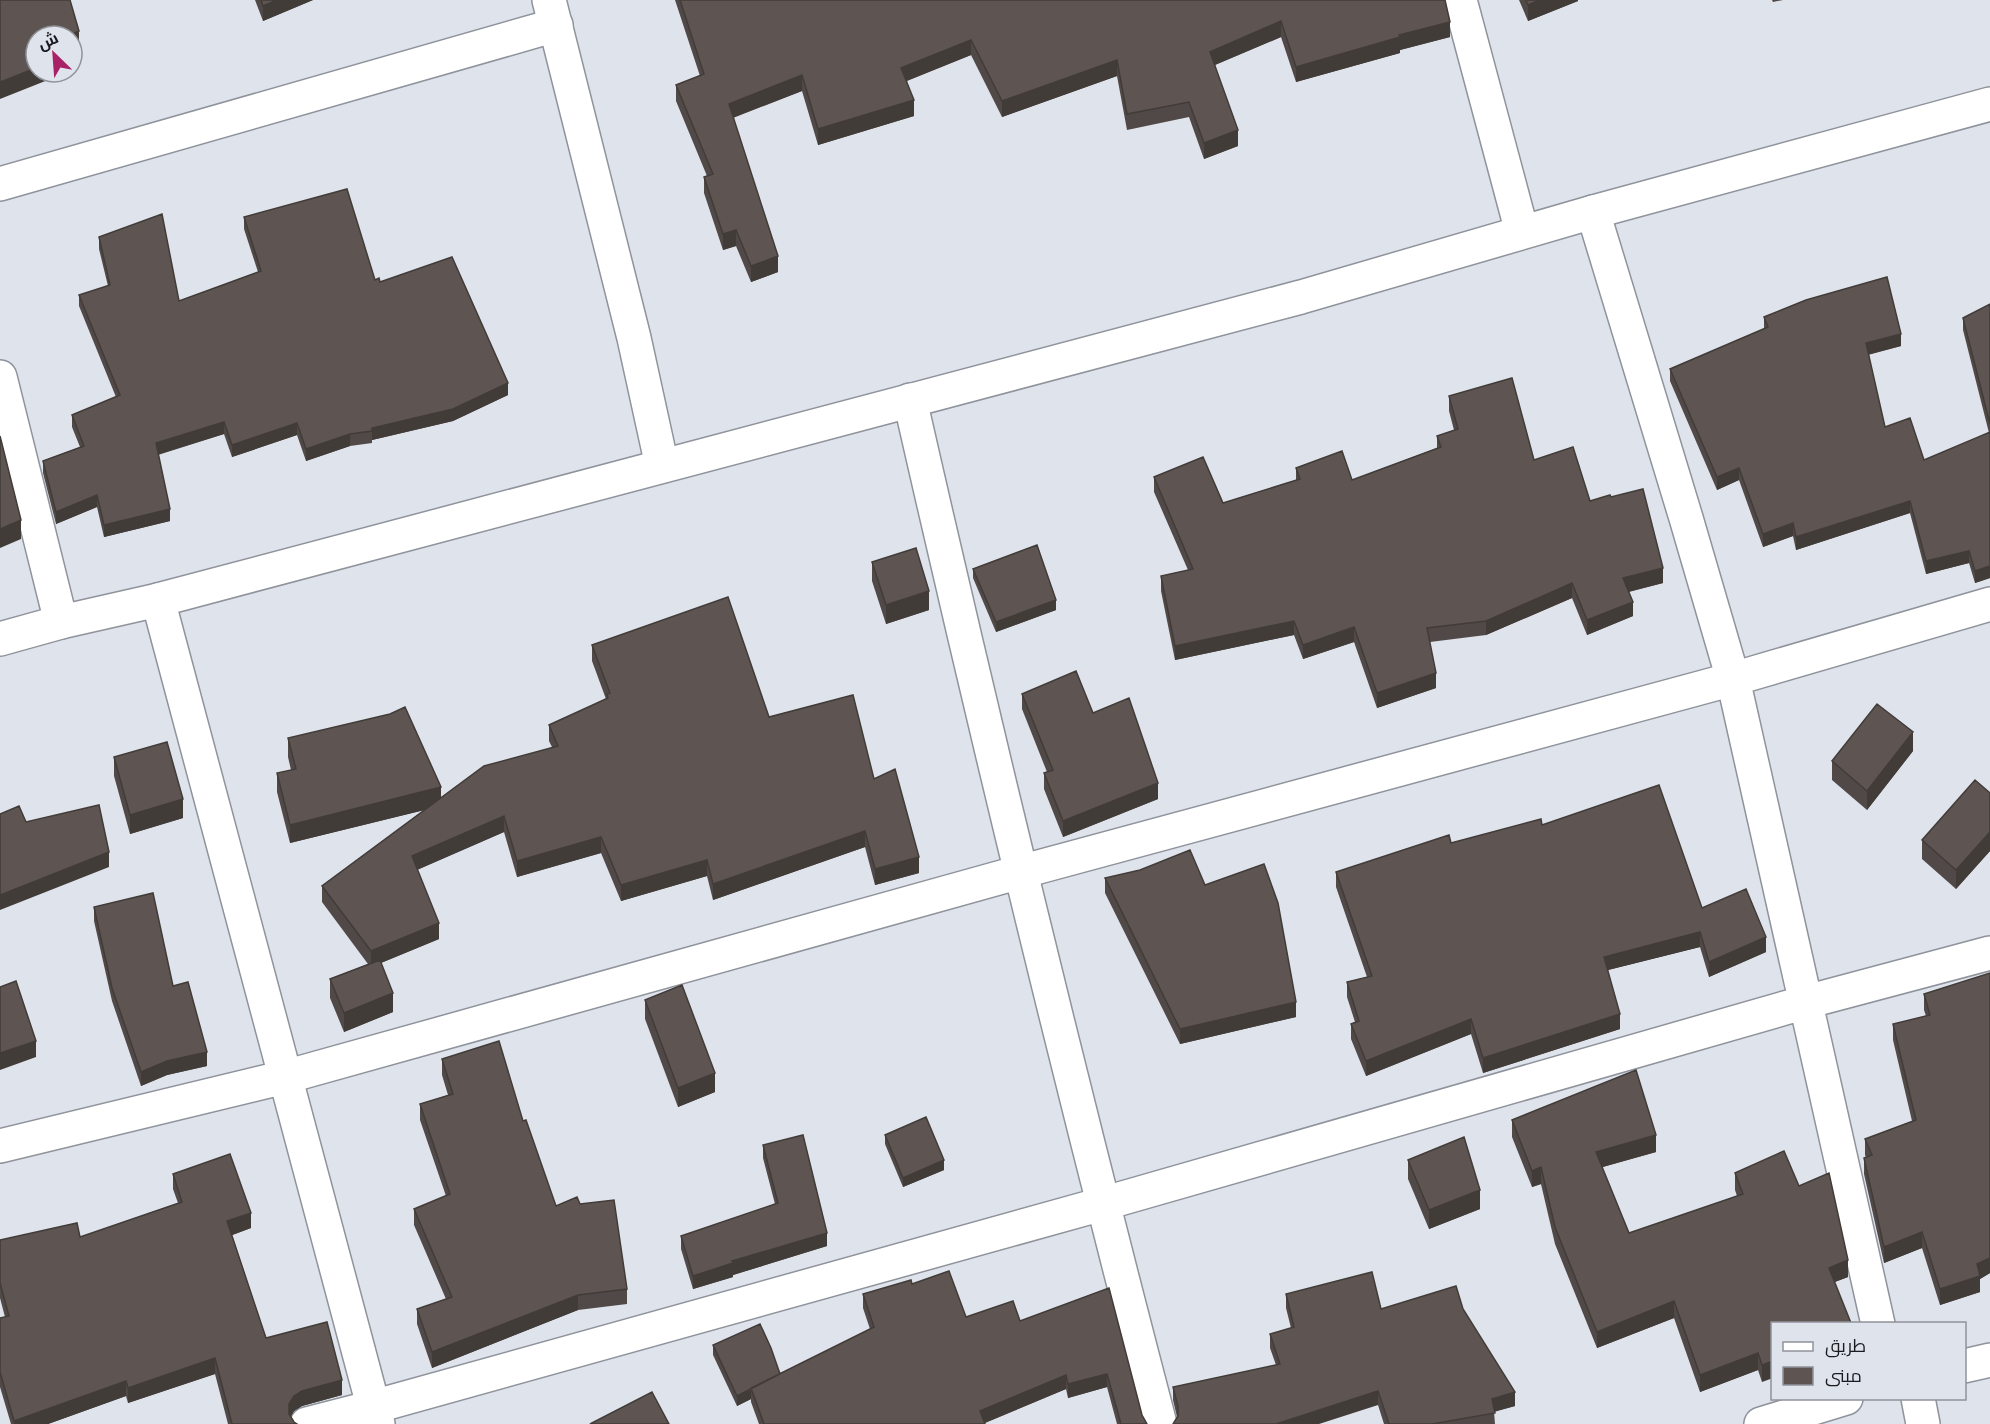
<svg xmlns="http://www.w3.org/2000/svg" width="1990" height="1424" font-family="'Space Grotesk',Cairo,sans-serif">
<rect width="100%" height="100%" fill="#dfe3ec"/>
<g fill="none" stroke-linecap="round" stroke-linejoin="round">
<g stroke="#8f939b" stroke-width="36">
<path id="minor" d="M1460 0 1522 232
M0 184 556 25
M1593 212 1686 518 1733 679 1878 1324
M0 377 61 622
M910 400C988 743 1071 1084 1160 1424
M0 1146 285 1077 1020 872 1733 679 1990 604
M1964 1366 1990 1360
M1918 1398 1923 1424
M307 1424 373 1407 1102 1204 1806 1002 1990 953
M1761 1424 1846 1398"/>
</g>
<g stroke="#8f939b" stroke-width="36">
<path id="tertiary" d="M549 0 634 338 662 466
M158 600 378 1424"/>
</g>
<g stroke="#8f939b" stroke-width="36">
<path id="secondary" d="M0 639 61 622 158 600 1301 297 1593 212 1990 104"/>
</g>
<use href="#minor" stroke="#fff" stroke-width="33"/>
<use href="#tertiary" stroke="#fff" stroke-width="33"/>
<use href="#secondary" stroke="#fff" stroke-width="33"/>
</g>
<path fill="#514947" d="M255 0H313L263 21Z
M675 0H1445L1450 37 1400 50V53L1296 82 1281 37 1215 65 1238 146 1204 159 1189 117 1127 130 1117 76 1002 117 971 55 907 81 914 116 818 145 802 91 733 118 778 272 751 282 736 246 723 250 704 193V177L707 176 676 101V85L700 76Z
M1519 0H1578V1L1528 21Z
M1772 0H1783L1773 2Z
M244 217 380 282 508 395 453 421 372 440V443L350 446 306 461 297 435 232 457 224 434 158 455 170 521 104 537 97 507 56 524 43 473V461L80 447 72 427V415L116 397 79 306V295L108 286 99 249V237L179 301 258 272 244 229Z
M1990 304V578L1975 583 1969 563 1926 574 1910 513 1796 550 1793 536 1763 547 1739 480 1717 490 1670 381V369L1764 329V317L1901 346 1868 355 1885 427 1924 460 1989 433 1963 330V318Z
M1449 396 1590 501 1611 497 1663 583 1629 592 1633 616 1587 635 1572 598 1486 635 1430 642 1436 688 1377 708 1354 642 1303 659 1294 635 1175 660 1161 591V576L1188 570 1154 492V477L1223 503 1296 480V468L1352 480 1437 448V436L1454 430 1449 411Z
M872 562 929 610 886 624 872 581Z
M973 569 1056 610 996 632 973 578Z
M592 645 769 717 874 779 919 873 875 885 865 847 713 900 707 876 621 901 601 853 517 877 504 832 417 870 439 939 381 963 393 1012 344 1032 330 998V979L368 964 322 902V886L424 810 290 843 277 792V773L291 770 288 757V738L441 798 552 747 549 741V725L606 699 592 661Z
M1022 694 1093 713 1158 799 1063 837 1044 789V773L1047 772 1022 709Z
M1913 751 1867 810 1832 780V761Z
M114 757 183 818 130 834 114 776Z
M1990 793V851L1956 889 1922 859V840Z
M1542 825 1702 908 1766 952 1709 977 1700 947 1608 970 1620 1029 1483 1073 1471 1034 1366 1076 1351 1039V1024L1355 1022 1347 997V982L1367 977 1336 887V872L1451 843Z
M1105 878 1205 885 1296 1017 1180 1044 1105 893Z
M94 907 207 1066 167 1075 141 1086 112 1001 94 921Z
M1990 973V1273L1980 1279V1292L1940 1305 1922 1248 1884 1263 1864 1174V1158L1866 1157 1865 1155V1139L1912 1121 1893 1040V1024L1926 1016 1924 1010V994Z
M645 1000 715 1092 678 1107 645 1019Z
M442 1059 523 1121 556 1206 580 1204 627 1289V1304L578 1310 432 1368 417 1324V1309L446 1299 414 1225V1209L446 1196 420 1120V1104L448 1095 442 1075Z
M1512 1120 1656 1152 1602 1167 1629 1233 1737 1196 1735 1190V1173L1799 1186 1848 1277 1835 1282 1762 1382 1758 1370 1700 1392 1674 1318 1597 1348 1555 1244 1541 1184 1532 1187 1512 1137Z
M885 1135 944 1170 903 1187 885 1144Z
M763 1145 827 1246 733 1275V1277L693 1289 681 1249V1236L775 1204 763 1158Z
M1408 1160 1480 1209 1429 1229 1408 1179Z
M173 1174 251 1228 232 1235 266 1338 342 1395 302 1406 294 1411 291 1416 294 1422 297 1424H228L215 1374 128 1403 126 1396 48 1424H11L0 1387V1318L5 1317 0 1298V1240L80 1237 178 1203 173 1189Z
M912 1284 966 1317 1020 1321 1109 1288 1142 1415 1147 1424H1117L1107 1387 1068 1398 1066 1389 985 1423V1424H759L751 1402V1399L737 1406 713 1355V1345L780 1374 870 1329 863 1308V1294Z
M1286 1294 1381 1309H1463L1515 1406 1494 1412 1495 1424H1384L1378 1405 1177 1417 1173 1400V1387L1276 1365 1270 1348V1334L1291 1328 1286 1308Z"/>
<path fill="#423c39" d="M277 0H313L263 21V6Z
M1540 0H1578V1L1528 21V5Z
M1281 21V37L1210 67V52Z
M1450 22V37L1400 50V53L1296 82V67L1399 35Z
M79 31V48L72 50V34Z
M971 40V55L901 83V68Z
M77 52V68L72 70V54Z
M1117 60V76L1002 117V101Z
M36 68V72H68L0 99V82Z
M802 75V91L729 119V104Z
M914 100V116L818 145V129Z
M1238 130V146L1204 159V143Z
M736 230V246L723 250V234Z
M778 256V272L751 282V266Z
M1901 334V346L1866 355V343Z
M508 383V395L453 421 372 440V428Z
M224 422V434L156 455V443Z
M297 423V435L232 457V445Z
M350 434V446L306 461V449Z
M1739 468V480L1717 490V477Z
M97 495V507L56 524V512Z
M1910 501V513L1796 550V537Z
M170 509V521L104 537V525Z
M21 520V539L0 548V529Z
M1793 523V536L1763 547V534Z
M1969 551V563L1926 574V561Z
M1990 566V578L1975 583V571Z
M1663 568V583L1623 593V578Z
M1572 583V598L1486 635V621Z
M929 591V610L886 624V605Z
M1056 600V610L996 632V622Z
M1633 602V616L1587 635V620Z
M1294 621V635L1175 660V646Z
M1354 627V642L1303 659V645Z
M1436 673V688L1377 708V693Z
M1913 732V751L1867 810V791Z
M1158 783V799L1063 837V821Z
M441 787V806L290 843V825Z
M183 799V818L130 834V815Z
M504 816V832L412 872V856Z
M865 831V847L713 900V884Z
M1990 832V851L1956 889V870Z
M601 837V853L517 877V861Z
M109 852V867L0 910V895Z
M919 857V873L875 885V869Z
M707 860V876L621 901V885Z
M439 923V939L371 967V951Z
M1700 932V947L1604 971V957Z
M1766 937V952L1709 977V962Z
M393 993V1012L344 1032V1013Z
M1296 1002V1017L1180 1044V1029Z
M1620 1014V1029L1483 1073V1058Z
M1471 1019V1034L1366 1076V1061Z
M36 1041V1057L0 1070V1053Z
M207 1052V1066L167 1075 141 1086V1072L167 1061Z
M715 1073V1092L678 1107V1088Z
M1656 1135V1152L1596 1169V1152Z
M944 1160V1170L903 1187V1178Z
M1541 1167V1184L1532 1187V1171Z
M1480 1190V1209L1429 1229V1210Z
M251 1213V1228L227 1237V1221Z
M1922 1232V1248L1884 1263V1247Z
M827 1233V1246L733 1275V1277L693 1289V1276L732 1261Z
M1990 1258V1273L1980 1279V1292L1940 1305V1289L1977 1264Z
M1848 1260V1277L1829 1284V1268Z
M578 1295V1310L432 1368V1352Z
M1674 1301V1318L1597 1348V1332Z
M1758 1353V1370L1700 1392V1375Z
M215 1358V1374L128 1403V1388Z
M1773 1361V1378L1762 1382V1365Z
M1107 1374V1387L1068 1398V1384Z
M1066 1375V1389L982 1424 980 1411Z
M342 1380V1395L302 1406 294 1411 289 1420V1404L294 1396 302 1391Z
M126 1381V1396L48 1424H14V1421Z
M751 1390V1399L737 1406V1396Z
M1378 1391V1405L1319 1424H1276Z
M1515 1392V1406L1492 1412V1399Z"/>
<path fill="#5e5552" stroke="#423c39" stroke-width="1.5" d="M0 0H70L79 31 72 34 77 52 72 54V36H36V68L0 82Z
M261 0H277L263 6Z
M680 0H1445L1450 22 1399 35 1400 37 1296 67 1281 21 1210 52 1238 130 1204 143 1189 102 1127 114 1117 60 1002 101 971 40 901 68 914 100 818 129 802 75 729 104 778 256 751 266 736 230 723 234 704 177 713 174 676 85 704 74Z
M1526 0H1540L1528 5Z
M347 189 375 280 379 278 380 282 452 257 508 383 453 409 372 428V431L350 434 306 449 297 423 232 445 224 422 156 443 170 509 104 525 97 495 56 512 43 461 84 446 72 415 120 395 79 295 110 285 99 237 162 214 179 301 261 271 244 217Z
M1887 277 1901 334 1866 343 1885 427 1910 418 1924 460 1990 432V566L1975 571 1969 551 1926 561 1910 501 1796 537 1793 523 1763 534 1739 468 1717 477 1670 369 1768 327 1764 317 1806 300Z
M1990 304V424L1963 318Z
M1512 378 1534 460 1573 447 1590 501 1610 495 1611 497 1643 489 1663 568 1623 578 1633 602 1587 620 1572 583 1486 621 1427 628 1436 673 1377 693 1354 627 1303 645 1294 621 1175 646 1161 576 1193 569 1154 477 1203 457 1223 503 1300 479 1296 468 1342 451 1352 480 1441 447 1437 436 1458 429 1449 396Z
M0 436 21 520 0 529Z
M1037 545 1056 600 996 622 973 569Z
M916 548 929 591 886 605 872 562Z
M728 597 769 717 853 695 874 779 895 769 919 857 875 869 865 831 713 884 707 860 621 885 601 837 517 861 504 816 412 856 439 923 371 951 322 886 484 766 558 746 549 725 608 698 607 694 610 693 592 645Z
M1076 671 1093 713 1129 698 1158 783 1063 821 1044 773 1053 770 1022 694Z
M1877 704 1913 732 1867 791 1832 761Z
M405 707 441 787 290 825 277 773 296 769 288 738 390 714Z
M167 742 183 799 130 815 114 757Z
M1975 780 1990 793V832L1956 870 1922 840Z
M1659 785 1702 908 1746 889 1766 937 1709 962 1700 932 1604 957 1620 1014 1483 1058 1471 1019 1366 1061 1351 1024 1359 1021 1347 982 1372 976 1336 872 1449 835 1451 843 1541 819 1542 825Z
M99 805 109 852 0 895V814L19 806 26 822Z
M1190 850 1205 885 1264 864 1278 903 1296 1002 1180 1029 1105 878 1140 870Z
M153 893 173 986 188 982 207 1052 167 1061 141 1072 112 988 94 907Z
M380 960 393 993 344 1013 330 979Z
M1990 973V1258L1977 1264 1980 1276 1940 1289 1922 1232 1884 1247 1864 1158 1872 1155 1865 1139 1916 1120 1893 1024 1930 1015 1924 994Z
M16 981 36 1041 0 1053V987Z
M682 985 715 1073 678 1088 645 1000Z
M499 1041 523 1121 526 1120 556 1206 577 1197 580 1204 614 1200 627 1289 578 1295 432 1352 417 1309 452 1297 414 1209 450 1194 420 1104 453 1094 442 1059Z
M1636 1070 1656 1135 1596 1152 1629 1233 1743 1194 1735 1173 1784 1151 1799 1186 1829 1173 1848 1260 1829 1268 1851 1323H1773V1361L1762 1365 1758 1353 1700 1375 1674 1301 1597 1332 1555 1227 1541 1167 1532 1171 1512 1120Z
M926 1117 944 1160 903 1178 885 1135Z
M803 1135 827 1233 732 1261 733 1263 693 1276 681 1236 778 1203 763 1145Z
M1464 1137 1480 1190 1429 1210 1408 1160Z
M230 1154 251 1213 227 1221 266 1338 327 1322 342 1380 302 1391 294 1396 289 1404V1414L294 1422 297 1424H232L215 1358 128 1388 126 1381 14 1421 0 1372V1318L9 1316 0 1283V1240L77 1223 80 1237 182 1202 173 1174Z
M949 1271 966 1317 1013 1301 1020 1321 1109 1288 1142 1415 1147 1424H1121L1107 1374 1068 1384 1066 1375 980 1411 985 1424H764L751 1388 874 1327 863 1294 911 1280 912 1284Z
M1372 1272 1381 1309 1456 1286 1463 1309 1515 1392 1492 1399 1495 1413 1432 1424H1389L1378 1391 1276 1424H1173L1178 1416V1406L1173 1387 1280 1364 1270 1334 1294 1327 1286 1294Z
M760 1324 771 1348 780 1374 737 1396 713 1345Z
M652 1392 669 1424H590Z"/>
<rect x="1771" y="1322" width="195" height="78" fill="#dfe3ec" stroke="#90939a" stroke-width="1.5"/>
<rect x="1783" y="1342" width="30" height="9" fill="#ffffff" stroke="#90939a" stroke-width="1.5"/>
<text x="1825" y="1352" font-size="18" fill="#1a1b1f">طريق</text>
<rect x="1783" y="1367" width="30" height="18" fill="#5e5552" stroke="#90939a" stroke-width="1.5"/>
<text x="1825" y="1382" font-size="18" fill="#1a1b1f">مبنى</text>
<g transform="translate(54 54) rotate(335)"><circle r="28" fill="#dfe3ec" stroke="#90939a" stroke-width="1.5"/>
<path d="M0-4.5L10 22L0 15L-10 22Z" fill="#a92167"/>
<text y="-9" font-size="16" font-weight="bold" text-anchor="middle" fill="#1a1b1f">ش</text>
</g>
</svg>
